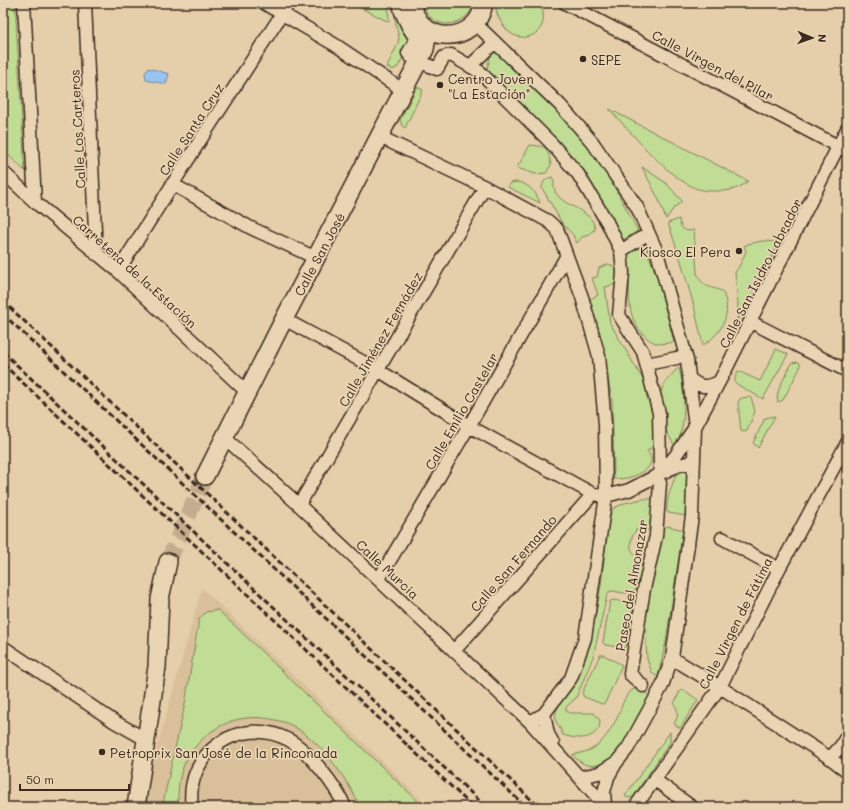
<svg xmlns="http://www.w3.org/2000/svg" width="850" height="810" font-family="Mali,sans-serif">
<rect width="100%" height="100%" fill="#e5ceaa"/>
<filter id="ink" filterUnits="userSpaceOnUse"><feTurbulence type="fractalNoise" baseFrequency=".025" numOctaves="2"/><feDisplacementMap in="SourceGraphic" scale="8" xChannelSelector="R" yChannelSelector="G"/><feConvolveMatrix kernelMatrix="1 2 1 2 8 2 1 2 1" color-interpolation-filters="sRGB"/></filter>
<g filter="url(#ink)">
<path fill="#d9c09a" d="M202 588 374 753 428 807H140Z"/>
<path fill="#c1dc94" stroke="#7e8359" d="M3 3H15L25 171 3 150Z
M359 3H388L389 22 357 6Z
M422 3H474C469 22 445 31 430 17 426 13 424 8 422 3Z
M496 3H514L528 8 530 3C533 4 537 4 539 5 542 7 542 10 543 13 547 38 516 46 504 26 499 20 495 11 496 3Z
M395 4 412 39 398 67 392 70 387 67 398 43 399 38 395 20Z
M495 50C523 78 554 104 579 135 602 165 621 197 638 231L621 241 575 163 557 140 506 87 488 74 487 69 490 57Z
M417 87 423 90 405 128 402 126 400 120Z
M609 109 748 181C741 188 731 191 720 191 710 191 700 191 691 186 663 172 631 132 609 109Z
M530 145C548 147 547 146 551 165L546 173 535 174 517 168Z
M642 167 666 183 682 201 673 209 666 219 658 198Z
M552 177 554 181C550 208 594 205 595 230L592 231 589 235 582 237 577 243 573 235 562 223 542 188C543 181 545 179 552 177Z
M516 182C526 182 537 192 540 203L508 187 511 183Z
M679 219C680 228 685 233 694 230L697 273C703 288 709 286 722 291 733 312 723 333 703 345L694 306 680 258 668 223Z
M762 241 780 242 737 321 738 303 735 272C739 268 745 255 746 250L744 246 748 244Z
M645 245 658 280 674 342C660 345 653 345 643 334 620 310 635 282 626 254Z
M608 264 614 266 617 269V281L613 285 605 287 610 323 645 383 647 388V397L654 412 655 441 653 447 647 451C663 469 628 482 613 478L614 468 612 401 600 334 590 299 598 295 592 278 597 277 599 268Z
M776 349 788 354 763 399 738 385 735 382V378L738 371 760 381Z
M797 362 800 363V368L783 400 778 402C774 392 788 372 792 363Z
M679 367C684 390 686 410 681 433 679 438 679 443 676 448L665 429 660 397 661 391 666 381Z
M751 397 755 411 747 431 743 432 741 431 738 402 741 398Z
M775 416 758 448 753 443 765 418Z
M684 468 687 470 688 475 685 516 669 513 667 512C666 497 673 483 678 470Z
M642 499H653L651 526 647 531 643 528 636 530C632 536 630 541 631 548 632 553 638 556 640 561 644 570 642 592 629 593 623 594 617 591 610 591L607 595 593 657 576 698 566 707V711L570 713H594L600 720 599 728C591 741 576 739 563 735L555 719 556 712 559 705 579 676 590 645 601 585 608 523 611 512 614 508 625 503Z
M668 526 683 530 666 641 658 677 652 673 647 659 645 626V609L663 528Z
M614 600 634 604 627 645 624 648 605 645 603 642 610 601Z
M218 610 237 628 424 807H360C347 778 319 738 289 724 285 722 279 721 275 720 237 710 200 730 184 765 178 778 178 793 178 807H162L185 704 199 619 206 612Z
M600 655H604L622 665 605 703 602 704 584 697 582 693Z
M634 689H640L651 697C640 717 615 773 587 765 582 764 575 758 572 755 579 753 589 752 595 747 604 741 611 729 616 720 621 710 624 694 634 689Z
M684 690 698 700 680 728 674 724C678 717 679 711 674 704L680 691Z
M670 732V742L633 797 628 798 625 796Z"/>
<path fill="#98c4f2" stroke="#73869d" d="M149 68 169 74 166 84 146 80 145 73Z"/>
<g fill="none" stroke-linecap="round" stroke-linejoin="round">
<path stroke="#c3ad8e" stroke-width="17" stroke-dasharray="17 8" stroke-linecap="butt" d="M168 562 205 476"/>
<g stroke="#3b2a1e" stroke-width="15">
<path id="street" d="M24 3 35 202
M85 3 96 254
M264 3 337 46 404 91
M399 3 401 12 408 27 414 36 415 41 408 53 410 56
M565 3 847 151
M475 23 560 105 593 143 637 207 657 252 687 360 695 427 692 516 672 658 662 686 628 748 616 763 608 777 604 792 605 805
M423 63 437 69 444 57 451 55 480 72 551 143 578 174 607 222 621 251
M470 66 491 46
M380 137 485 187 548 221 557 229 582 297 599 356 605 424 606 496 585 638 571 678 544 714 530 722
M3 172 35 202 118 271 248 393
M172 184 251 228 316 258
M641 238 621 251 623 273 619 315 643 352 659 413 660 467
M118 271 201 139 289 3
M284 319 378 370 469 426 593 494 606 496 629 490 660 474 676 455 695 427 726 369 847 129
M751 322 847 371
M646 364 677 358
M689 378C700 388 706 388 719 382
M225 438 299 505 530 722 606 807
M664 472C675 466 683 463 694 462
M299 505 485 187
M722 538 779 569
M379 579 469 426 566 257
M3 647 115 722 147 740
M454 651 593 494
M672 658 720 687 830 758 847 771
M643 686 630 674 644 589 656 536 660 483
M544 714 548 734 553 743
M830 758 841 746 847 735
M580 777 599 773 615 763
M655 780 692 807
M192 807C184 752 241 714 289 740 309 751 336 786 345 807
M635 807 720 687 779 569 847 443"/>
</g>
<g stroke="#3b2a1e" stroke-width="20">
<path id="secondary" d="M412 3C418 46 477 46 484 3
M205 476 284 319 425 49 428 30
M136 807 157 667 160 599 168 562"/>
</g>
<use href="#street" stroke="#e9d5b3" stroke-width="12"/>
<use href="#secondary" stroke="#e9d5b3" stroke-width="17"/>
<path stroke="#3b2a1e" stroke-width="3" stroke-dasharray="6 3" stroke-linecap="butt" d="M3 301 539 807
M3 314 526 807
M3 352 486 807
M3 364 473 807"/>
</g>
</g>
<g fill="#3b2a1e" stroke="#e9d5b3" stroke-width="1.5">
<circle cx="583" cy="59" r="4"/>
<circle cx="440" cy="85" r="4"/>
<circle cx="739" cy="251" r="4"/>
<circle cx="102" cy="752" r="4"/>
</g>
<g text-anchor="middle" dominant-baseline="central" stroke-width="3.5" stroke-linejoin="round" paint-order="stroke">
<g font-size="13" fill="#3b2a1e" stroke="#e9d5b3" text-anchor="start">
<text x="591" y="59">SEPE</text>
<text x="448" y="78">Centro Joven<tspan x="448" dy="15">"La Estación"</tspan></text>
<text x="731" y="251" text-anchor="end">Kiosco El Pera</text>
<text x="110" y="752">Petroprix San José de la Rinconada</text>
</g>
<g font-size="13" fill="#3b2a1e" stroke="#e9d5b3">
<text transform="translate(713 65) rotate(28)">Calle Virgen del Pilar</text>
<text transform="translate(77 129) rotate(-93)">Calle Los Carteros</text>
<text transform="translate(191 129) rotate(-57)">Calle Santa Cruz</text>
<text transform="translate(319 254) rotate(-62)">Calle San José</text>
<text transform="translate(135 271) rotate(42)">Carretera de la Estación</text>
<text transform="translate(760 273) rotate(-63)">Calle San Isidro Labrador</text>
<text transform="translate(380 339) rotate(-60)">Calle Jiménez Fernádez</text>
<text transform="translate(461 411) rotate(-60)">Calle Emilio Castelar</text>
<text transform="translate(513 563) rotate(-49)">Calle San Fernando</text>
<text transform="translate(388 569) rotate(43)">Calle Murcia</text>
<text transform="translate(631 585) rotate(-80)">Paseo del Almonazar</text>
<text transform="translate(735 623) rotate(-63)">Calle Virgen de Fátima</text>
</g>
</g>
<rect width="850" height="810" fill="none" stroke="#e9d5b3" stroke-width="16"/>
<rect x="8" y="8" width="834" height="794" fill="none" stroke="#3b2a1e" stroke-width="1.5" filter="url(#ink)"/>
<g transform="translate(812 38) rotate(92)" stroke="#e9d5b3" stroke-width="3" paint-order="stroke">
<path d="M0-3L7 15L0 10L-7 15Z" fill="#3b2a1e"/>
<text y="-6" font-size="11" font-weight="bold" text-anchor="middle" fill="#3b2a1e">N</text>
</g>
<path d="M20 784v6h109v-6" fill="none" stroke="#3b2a1e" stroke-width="2"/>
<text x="26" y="784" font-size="12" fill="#3b2a1e" stroke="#e9d5b3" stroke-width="3" paint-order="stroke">50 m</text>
</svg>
